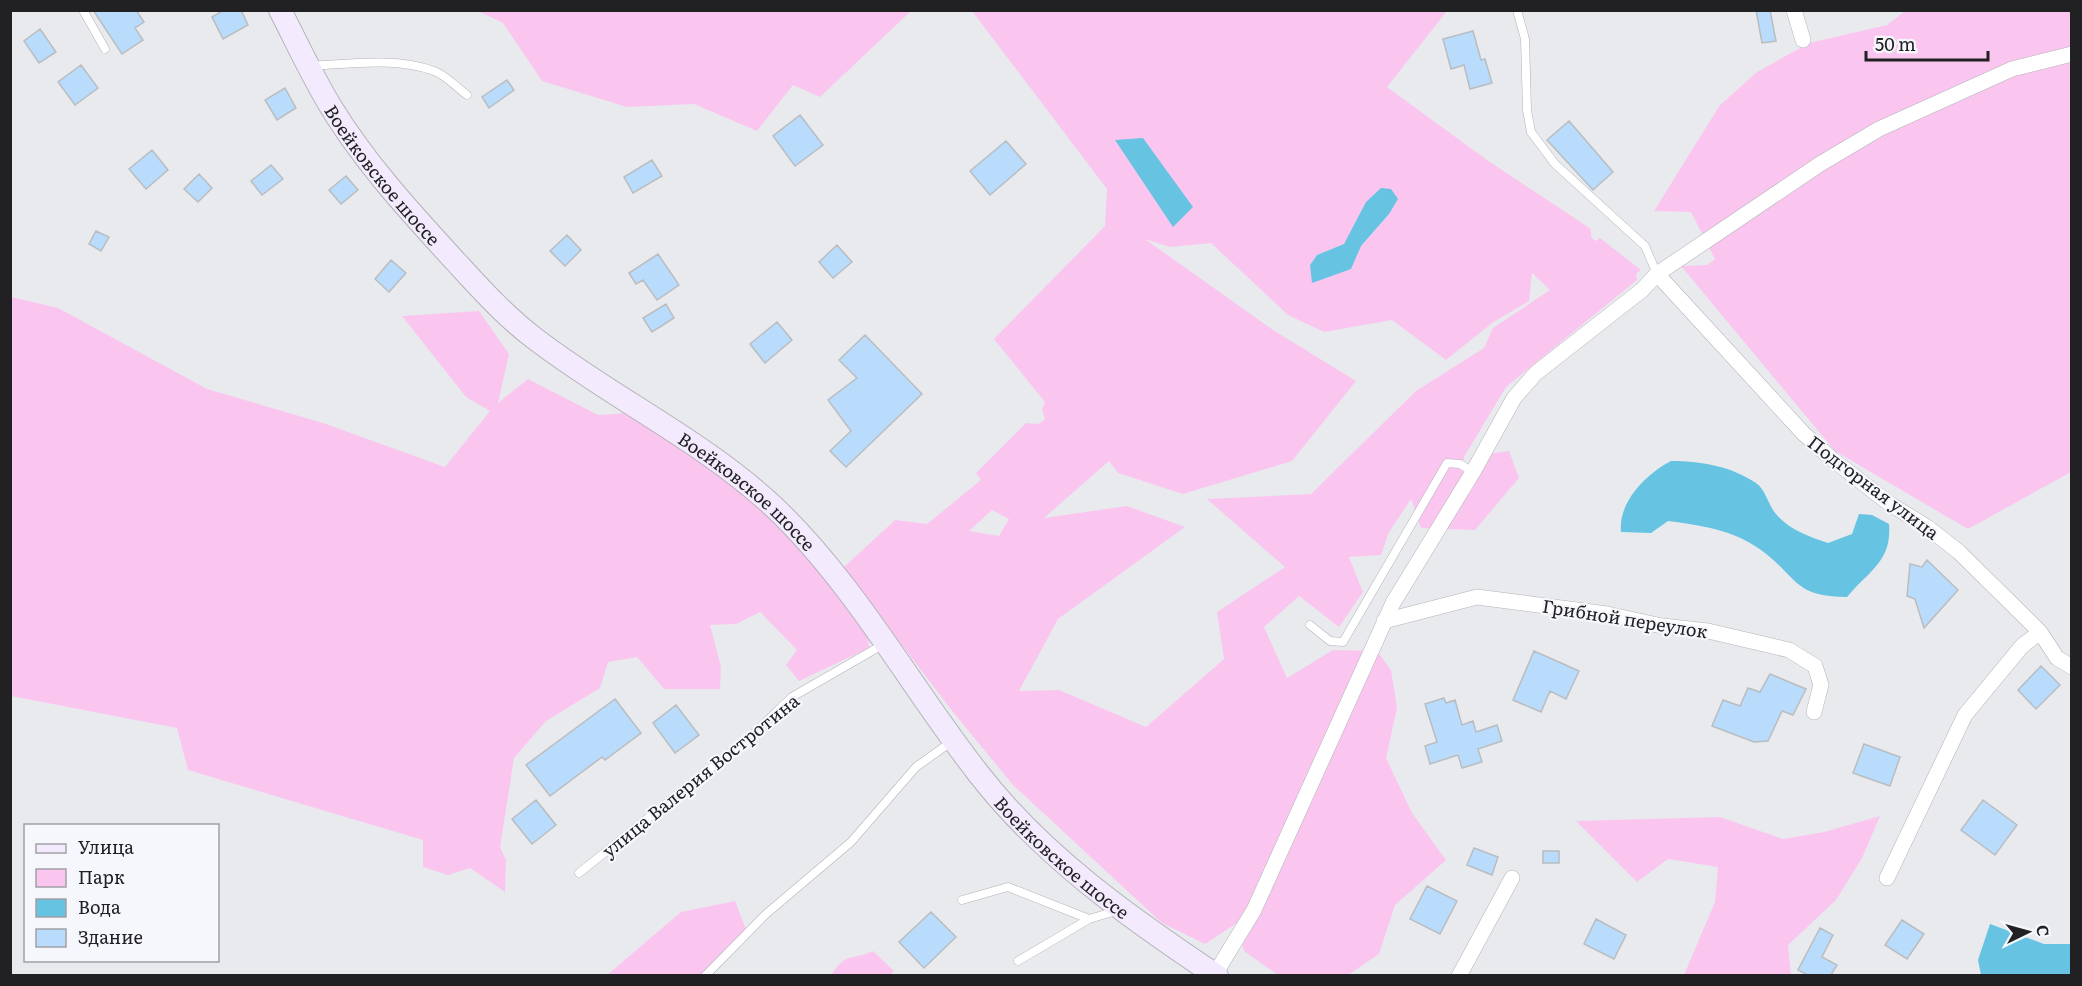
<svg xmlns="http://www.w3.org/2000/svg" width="2082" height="986" font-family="Literata,serif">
<rect width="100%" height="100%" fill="#e9eaee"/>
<path fill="#fac6f0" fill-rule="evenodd" d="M478 11H911L820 97 793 85 757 131 694 104 627 107 542 81 503 23Z
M972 11H1447L1387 87 1487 160 1591 229V237L1595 241 1600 238 1641 270 1636 274 1637 280 1506 387 1464 457 1463 472 1475 456 1509 451 1519 478 1475 530 1421 528 1411 499 1389 532 1381 555 1349 557 1363 592 1339 627 1299 596 1264 627 1287 678 1333 650 1377 651 1391 670 1397 708 1386 758 1412 813 1446 860 1395 905 1379 954 1348 975H1278L1244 951 1237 923 1205 944 1162 923 1013 785 953 712 843 568 895 520 927 524 981 480 976 473 1026 423 1039 424 1045 419 1042 410 1045 402 994 339 1105 226 1107 189ZM1389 214 1361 246 1355 259 1310 265 1317 255 1344 244 1350 233ZM1145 239 1170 247 1211 243 1288 315 1324 332 1392 320 1446 360 1492 323 1529 301 1532 273 1550 290 1493 328 1484 348 1416 391 1311 494 1207 499 1285 567 1217 612 1224 659 1146 727 1059 690 1019 691 1058 619 1185 527 1127 506 1044 518 1109 461 1118 473 1183 494 1292 461 1356 381 1273 330ZM992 510 1009 519 999 536 969 531Z
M1905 11H2071V472L1968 529 1835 451 1681 266 1707 265 1715 259 1691 212 1654 211 1720 105 1757 72 1809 43 1887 25Z
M11 297 58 308 207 389 323 423 445 467 490 411 466 397 402 316 479 311 509 354 498 403 528 379 598 415 629 413 706 462 800 543 868 635 869 648 799 681 786 665 797 650 760 612 736 624 710 625 721 667 720 689H664L637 657 608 662 600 688 546 721 514 758 500 847 506 860 505 892 470 868 448 875 423 867V840L188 770 177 728 11 696Z
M1880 816 1862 858 1836 900 1788 945 1791 976 1684 975 1715 902 1718 867 1668 859 1637 882 1576 821 1720 817 1783 839 1824 832Z
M735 901 747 932 703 975 606 976 681 912Z
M873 951 894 971 890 975H831C847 951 851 961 873 951Z"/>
<path fill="#66c3e1" d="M1143 138 1193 207 1173 227 1115 140Z
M1381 188 1391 189 1398 199 1389 214 1361 246 1351 269 1312 283 1310 265 1317 255 1344 244 1366 202Z
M1671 461C1700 461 1731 466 1756 483 1766 490 1768 505 1776 514 1789 530 1810 537 1828 543L1852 534 1859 514 1872 515 1889 524C1892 561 1870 570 1847 597 1793 597 1798 577 1761 550 1734 530 1700 525 1668 521L1651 533 1621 532C1618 502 1646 474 1671 461Z
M1990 924 2044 944H2071V975H1981L1978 960Z"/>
<path fill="#b9dbfc" stroke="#b9bdc0" stroke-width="1.5" d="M93 10H136L144 22 135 28 143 40 122 54Z
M224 10H241L248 25 223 39 212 17Z
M1756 10H1770L1776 41 1762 43Z
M40 29 56 52 39 63 24 41Z
M1473 31 1481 60 1485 59 1492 83 1470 89 1464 65 1451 69 1443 39Z
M81 65 98 88 75 105 58 82Z
M507 80 514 90 489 108 482 97Z
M285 88 296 108 277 120 265 100Z
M800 115 823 145 795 166 773 136Z
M1569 121 1613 172 1593 190 1547 140Z
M1006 141 1026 164 990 195 970 171Z
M152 150 168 170 146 189 129 169Z
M652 160 662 176 633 193 624 177Z
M271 165 283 179 262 195 251 181Z
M199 174 212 188 198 202 184 189Z
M346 176 358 190 341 204 329 190Z
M96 231 109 237 101 251 89 244Z
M567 235 581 250 565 266 550 251Z
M837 245 852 262 833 278 819 262Z
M658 254 679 285 657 300 643 280 636 284 629 273Z
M391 260 406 273 389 292 375 279Z
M666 304 674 318 652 332 643 318Z
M777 322 792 340 765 363 750 344Z
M865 335 922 394 846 467 830 451 851 431 828 400 857 378 839 360Z
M1927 560 1958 590 1924 628 1915 599 1907 596 1910 564 1922 567Z
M1534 651 1579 671 1566 699 1550 691 1541 712 1513 700Z
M2041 666 2060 685 2036 709 2018 690Z
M1770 674 1806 689 1793 715 1782 711 1768 741 1754 742 1712 726 1723 700 1740 706 1748 688 1760 692Z
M1444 698 1446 703 1455 700 1462 725 1473 721 1476 732 1497 725 1502 741 1478 749 1482 762 1462 768 1458 755 1430 764 1425 746 1437 742 1425 704Z
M615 699 641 733 605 760 602 757 550 796 526 765Z
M676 705 699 735 675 753 653 723Z
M1864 744 1900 757 1890 786 1853 773Z
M536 800 556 825 532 844 512 819Z
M1983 800 2017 825 1995 855 1961 830Z
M1474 848 1498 857 1492 875 1467 865Z
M1543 851H1559V863H1543Z
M1427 886 1457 901 1440 934 1410 919Z
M931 912 956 937 924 968 899 942Z
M1596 919 1626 935 1614 959 1584 944Z
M1902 920 1924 934 1907 959 1885 945Z
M1820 928 1833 935 1822 957 1837 965 1831 975H1808L1798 970Z"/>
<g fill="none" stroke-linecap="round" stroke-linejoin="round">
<g stroke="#b2b3b7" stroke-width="9">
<path id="lane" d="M83 10 105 49
M1517 10 1525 39 1527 110 1531 132 1555 164 1645 246 1657 274
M310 66C349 64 396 57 434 71 446 75 457 88 467 95
M1310 625 1330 641 1343 642 1447 463 1460 464 1473 472
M579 873 751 736 792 697 884 644
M962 900 1008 887 1089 919
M1018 961 1089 919 1116 911
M705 976 766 914 851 842 916 767 951 742"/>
</g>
<g stroke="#b2b3b7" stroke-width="16">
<path id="street" d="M1794 10 1803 40
M1657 274 1803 433 1832 459 1890 504 1927 527 1959 552 2040 632 2057 658 2072 667
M1384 621 1477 597 1607 614 1662 626 1708 631 1789 650 1815 666 1821 685 1814 712
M1887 878 1965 715 2022 646 2040 632
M1215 974 1254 910 1393 603 1473 472 1514 398 1536 373 1642 290 1657 274 1820 164 1879 129 2012 69 2072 54
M1459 976 1512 878"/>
</g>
<g stroke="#b2b3b7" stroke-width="24">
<g id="secondary">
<path id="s1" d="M280 10C297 43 312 76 331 107 365 163 411 213 456 262 480 288 505 316 534 338 612 398 702 440 774 507 855 584 910 686 978 773 1042 856 1130 918 1217 976"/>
</g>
</g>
<use href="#lane" stroke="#fff" stroke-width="8"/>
<use href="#street" stroke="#fff" stroke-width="15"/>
<use href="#secondary" stroke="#f3ebfd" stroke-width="22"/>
</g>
<g text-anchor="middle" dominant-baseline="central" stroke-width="4.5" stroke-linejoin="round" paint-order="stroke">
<g font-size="18" fill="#212123" stroke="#f6f7fc">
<text stroke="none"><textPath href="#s1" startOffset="195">Воейковское шоссе</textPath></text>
<text transform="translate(1874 487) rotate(37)">Подгорная улица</text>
<text stroke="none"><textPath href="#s1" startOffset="681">Воейковское шоссе</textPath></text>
<text transform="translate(1625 618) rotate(9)">Грибной переулок</text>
<text transform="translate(700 775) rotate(-39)">улица Валерия Востротина</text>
<text stroke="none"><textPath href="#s1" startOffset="1167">Воейковское шоссе</textPath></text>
</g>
</g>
<rect width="2082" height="986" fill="none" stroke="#212123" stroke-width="24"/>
<rect x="24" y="824" width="195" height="138" fill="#f6f7fc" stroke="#a1a1a5" stroke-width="1.5"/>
<rect x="36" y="844" width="30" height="9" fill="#f3ebfd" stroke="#a1a1a5" stroke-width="1.5"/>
<text x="78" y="854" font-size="18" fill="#212123">Улица</text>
<rect x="36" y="869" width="30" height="18" fill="#fac6f0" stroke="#a1a1a5" stroke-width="1.5"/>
<text x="78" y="884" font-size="18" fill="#212123">Парк</text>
<rect x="36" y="899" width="30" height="18" fill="#66c3e1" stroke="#a1a1a5" stroke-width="1.5"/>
<text x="78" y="914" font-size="18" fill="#212123">Вода</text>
<rect x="36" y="929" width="30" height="18" fill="#b9dbfc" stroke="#a1a1a5" stroke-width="1.5"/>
<text x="78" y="944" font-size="18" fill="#212123">Здание</text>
<g transform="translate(2028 932) rotate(85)" stroke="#f6f7fc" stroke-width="4.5" paint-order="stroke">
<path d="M0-4.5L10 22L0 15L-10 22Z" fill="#212123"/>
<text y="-9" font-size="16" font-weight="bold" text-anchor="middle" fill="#212123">С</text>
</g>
<path d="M1866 51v9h122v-9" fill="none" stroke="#212123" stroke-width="3"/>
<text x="1875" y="51" font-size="18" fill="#212123" stroke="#f6f7fc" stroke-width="4.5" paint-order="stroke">50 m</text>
</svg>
